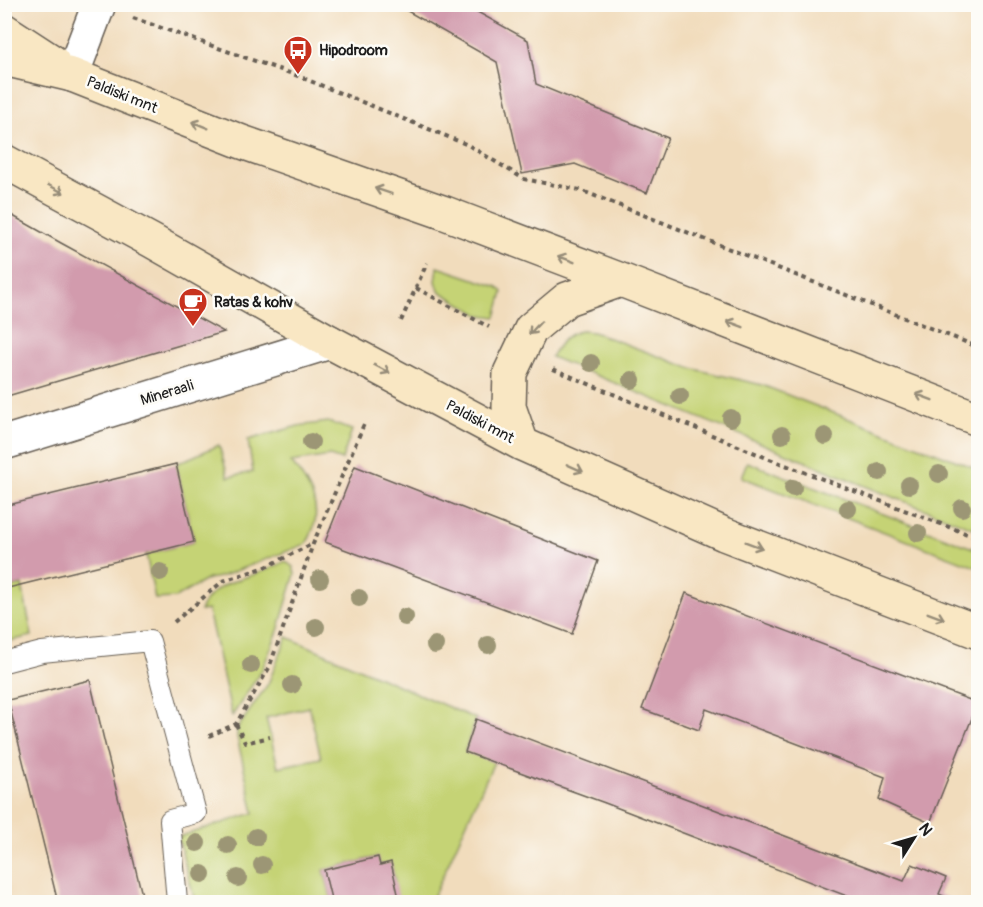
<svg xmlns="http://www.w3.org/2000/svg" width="983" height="907" font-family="Pangolin,sans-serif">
<rect width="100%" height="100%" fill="#fdfcf7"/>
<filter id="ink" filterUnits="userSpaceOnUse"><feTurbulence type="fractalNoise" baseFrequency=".0167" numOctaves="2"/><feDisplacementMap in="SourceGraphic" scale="12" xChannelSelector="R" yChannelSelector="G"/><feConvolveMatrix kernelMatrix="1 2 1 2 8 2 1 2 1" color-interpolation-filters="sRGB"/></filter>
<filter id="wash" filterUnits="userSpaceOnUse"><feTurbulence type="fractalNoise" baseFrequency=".008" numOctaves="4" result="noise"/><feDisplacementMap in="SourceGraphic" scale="24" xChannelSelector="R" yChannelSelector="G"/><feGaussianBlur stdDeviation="1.35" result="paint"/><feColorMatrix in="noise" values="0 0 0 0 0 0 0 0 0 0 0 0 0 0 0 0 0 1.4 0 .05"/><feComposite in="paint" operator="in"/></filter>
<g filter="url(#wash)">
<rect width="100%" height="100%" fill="#f1dcbc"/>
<path fill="#c5d375" stroke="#707848" stroke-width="1.5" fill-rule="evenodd" d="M438 267 498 287 503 292 496 317 480 315 439 291 436 281Z
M581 331 593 332 690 368 762 385 978 469V530L870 488 551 357C559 344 565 334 581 331Z
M328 422 352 430 342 460 330 456 291 462C312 488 326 512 306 544L220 577 208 579 175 598 155 599 146 554 194 542 176 464 219 445 228 477 253 472 248 440 298 426Z
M747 462 978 550V568L741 477Z
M285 561 293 567 295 574 278 631 262 670 232 716 208 610 200 611C214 575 258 580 285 561Z
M22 585 32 636 5 642V589Z
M287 637 476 719 465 751 494 762 431 902H390L385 884 395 881 391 863 380 865 377 857 324 870 332 902H195L178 837 254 813 237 737V729L268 684ZM309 707 321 758 278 767 266 718Z"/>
<g id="blocks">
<path fill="#d29bad" d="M395 4H463L528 40 536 84 668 138 647 193 575 164 522 174 497 62Z
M4 211 61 243 224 332 4 397Z
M176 464 194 542 4 589V506Z
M355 466 598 561 572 634 325 542Z
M686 593 978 703 930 823 879 800 885 777 706 709 699 730 642 709Z
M90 680 104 740 144 903H58L8 700Z
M476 719 904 881 912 864 946 878 939 894 952 900V903H865L605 803 465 752Z
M378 857 380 865 391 862 400 903H332L324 870Z"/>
</g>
</g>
<g filter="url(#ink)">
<use href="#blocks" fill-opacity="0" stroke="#675f54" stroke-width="1.5"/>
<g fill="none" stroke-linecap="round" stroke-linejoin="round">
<g stroke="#675f54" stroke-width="22">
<path id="lane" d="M4 662 42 652 150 641 196 813 170 820 177 902"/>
</g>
<g stroke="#675f54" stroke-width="36">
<path id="street" d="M72 75 99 4
M4 443 330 342"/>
</g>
<g stroke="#675f54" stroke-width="36">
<path id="secondary" d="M4 30 53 62
M4 59 72 75 242 142 445 213 621 280 978 419
M4 161 152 241 330 342 522 444 724 534 978 632
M522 444 509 407 510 373 531 329 567 299 621 280"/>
</g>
<path stroke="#675f54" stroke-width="4" stroke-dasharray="4.5 4.5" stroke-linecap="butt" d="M133 18 298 76 468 145 524 179 580 190 978 347
M416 288 489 327
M401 321 427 263
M553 369 767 458 978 538
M174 622 223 581 266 567 312 544
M236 724 245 743 270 737
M209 736 236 724 269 668 313 544 364 424"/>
<use href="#lane" stroke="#fff" stroke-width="20"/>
<use href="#street" stroke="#fff" stroke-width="33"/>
<use href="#secondary" stroke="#f9e7c3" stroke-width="33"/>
</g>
<g fill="#9c9675">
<circle cx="591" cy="363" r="9"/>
<circle cx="632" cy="380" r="9"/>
<circle cx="680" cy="396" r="9"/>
<circle cx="731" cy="418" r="9"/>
<circle cx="782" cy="435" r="9"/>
<circle cx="825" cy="436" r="9"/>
<circle cx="311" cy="442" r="9"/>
<circle cx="879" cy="472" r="9"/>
<circle cx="939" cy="474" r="9"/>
<circle cx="909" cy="485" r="9"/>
<circle cx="793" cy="488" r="9"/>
<circle cx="962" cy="508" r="9"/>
<circle cx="848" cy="509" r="9"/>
<circle cx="918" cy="533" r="9"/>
<circle cx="160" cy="572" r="9"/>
<circle cx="320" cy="579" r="9"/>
<circle cx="359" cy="598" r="9"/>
<circle cx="405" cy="617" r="9"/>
<circle cx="316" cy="627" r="9"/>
<circle cx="435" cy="645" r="9"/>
<circle cx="488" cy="645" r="9"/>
<circle cx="251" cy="665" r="9"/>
<circle cx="292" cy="685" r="9"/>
<circle cx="256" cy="837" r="9"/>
<circle cx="197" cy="843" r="9"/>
<circle cx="228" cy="845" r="9"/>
<circle cx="262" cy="865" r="9"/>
<circle cx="202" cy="874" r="9"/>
<circle cx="238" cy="878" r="9"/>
</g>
<defs><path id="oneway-shaft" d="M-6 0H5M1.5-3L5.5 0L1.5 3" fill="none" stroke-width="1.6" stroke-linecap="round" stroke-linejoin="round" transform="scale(1.5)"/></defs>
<g stroke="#968c78">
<use href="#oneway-shaft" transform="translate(200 125) rotate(-158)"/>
<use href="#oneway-shaft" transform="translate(56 189) rotate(28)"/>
<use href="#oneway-shaft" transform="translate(383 191) rotate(-161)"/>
<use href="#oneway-shaft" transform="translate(566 259) rotate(-159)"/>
<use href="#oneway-shaft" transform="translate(735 324) rotate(-159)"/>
<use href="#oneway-shaft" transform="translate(535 328) rotate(133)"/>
<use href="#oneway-shaft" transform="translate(382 369) rotate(28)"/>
<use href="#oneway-shaft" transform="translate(924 397) rotate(-159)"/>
<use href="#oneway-shaft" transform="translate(575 468) rotate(24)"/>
<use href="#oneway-shaft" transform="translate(754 545) rotate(21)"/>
<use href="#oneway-shaft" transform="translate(936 616) rotate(21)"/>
</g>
</g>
<defs>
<g id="bus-pin" transform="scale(1.5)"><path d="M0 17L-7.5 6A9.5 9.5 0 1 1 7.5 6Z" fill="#c8321e" stroke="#fdfcf7"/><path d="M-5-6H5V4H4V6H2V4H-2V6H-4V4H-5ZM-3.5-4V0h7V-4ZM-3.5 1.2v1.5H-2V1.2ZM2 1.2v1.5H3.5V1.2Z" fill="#fff"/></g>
<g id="cafe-pin" transform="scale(1.5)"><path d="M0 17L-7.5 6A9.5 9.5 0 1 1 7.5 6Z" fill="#c8321e" stroke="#fdfcf7"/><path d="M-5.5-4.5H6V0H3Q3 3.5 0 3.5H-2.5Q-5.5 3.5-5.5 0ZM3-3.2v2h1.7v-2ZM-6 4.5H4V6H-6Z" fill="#fff"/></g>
</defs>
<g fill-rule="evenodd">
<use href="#bus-pin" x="298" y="50"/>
<use href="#cafe-pin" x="193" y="302"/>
</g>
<g text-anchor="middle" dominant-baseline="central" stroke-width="5" stroke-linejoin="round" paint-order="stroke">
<g font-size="15" font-weight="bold" fill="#1c1c1c" stroke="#fdfcf7" text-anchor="start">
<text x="319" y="50">Hipodroom</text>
<text x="214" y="302">Ratas &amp; kohv</text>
</g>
<g font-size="15" fill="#1c1c1c" stroke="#fdfcf7">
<text transform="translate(122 95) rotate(22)">Paldiski mnt</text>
<text transform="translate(167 393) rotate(-17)">Mineraali</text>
<text transform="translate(480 422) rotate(28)">Paldiski mnt</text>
</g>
</g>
<rect width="983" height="907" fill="none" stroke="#fdfcf7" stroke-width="24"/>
<g transform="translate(914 838) rotate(53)" stroke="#fdfcf7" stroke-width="4.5" paint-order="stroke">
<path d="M0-4.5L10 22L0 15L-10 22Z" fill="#1c1c1c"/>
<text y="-9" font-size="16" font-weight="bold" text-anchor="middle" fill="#1c1c1c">N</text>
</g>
</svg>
